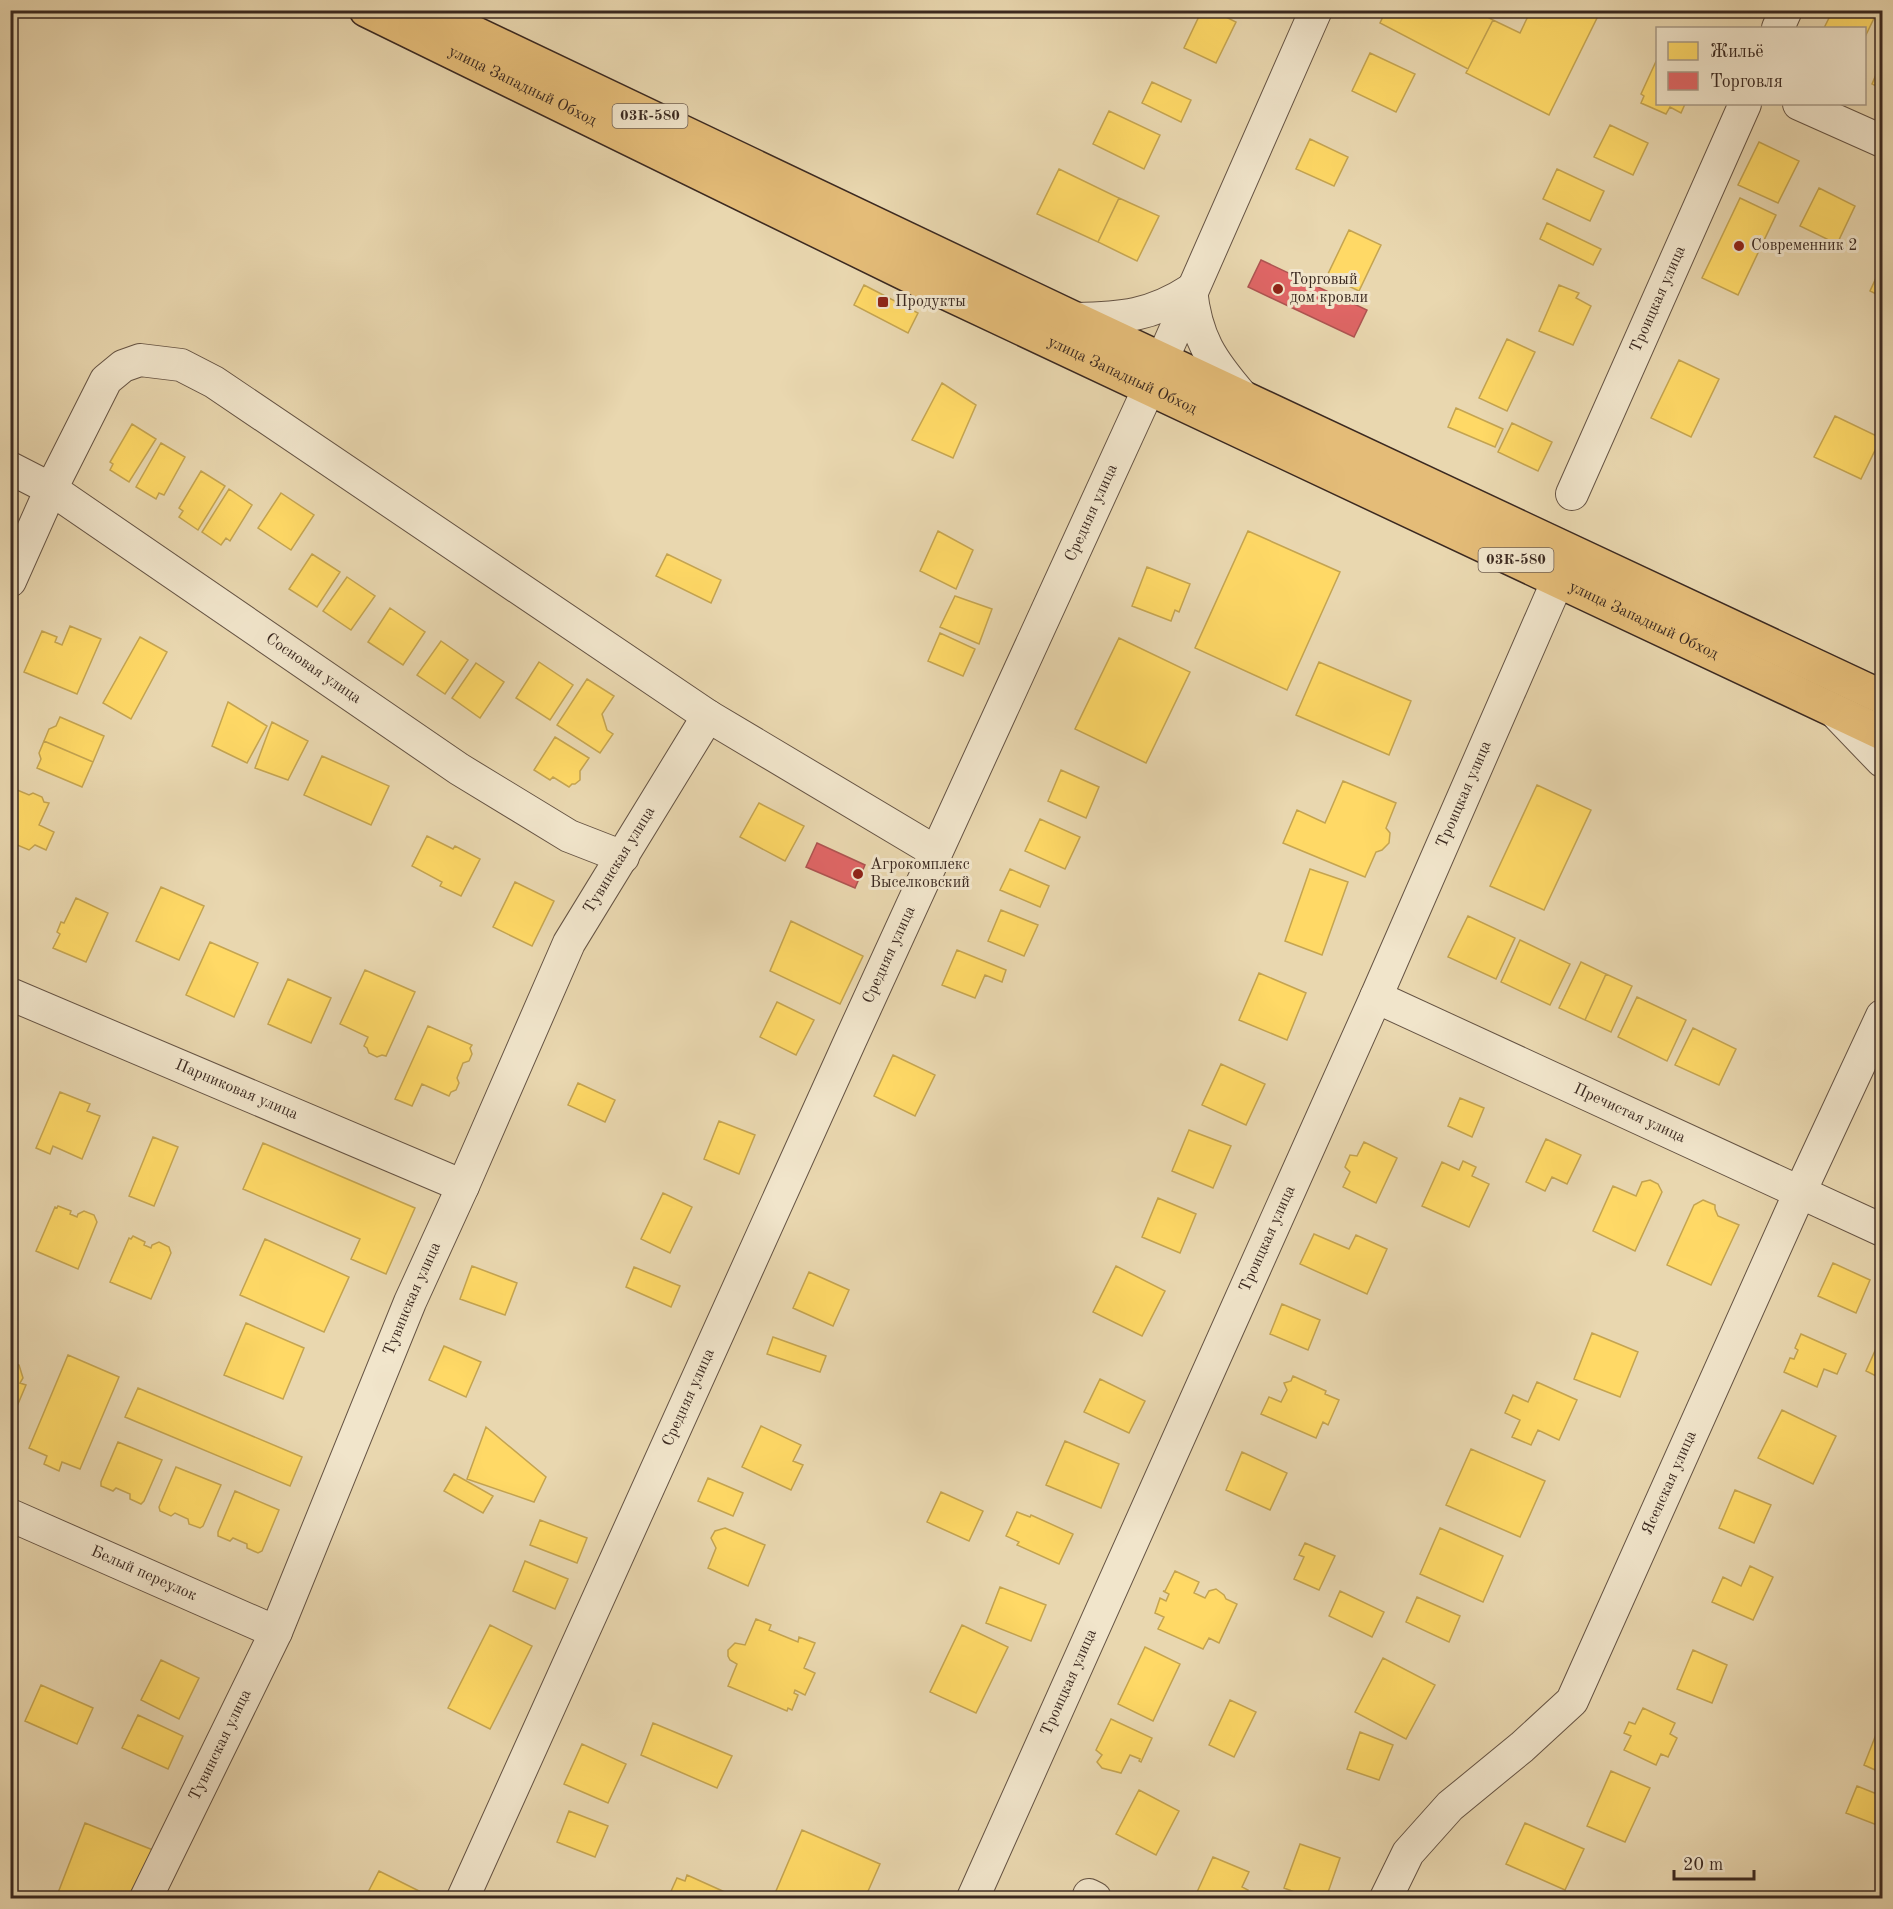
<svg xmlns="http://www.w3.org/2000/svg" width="1893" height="1909" font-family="'Old Standard TT',serif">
<rect width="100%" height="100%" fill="#e9d7af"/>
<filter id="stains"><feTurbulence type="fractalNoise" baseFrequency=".00333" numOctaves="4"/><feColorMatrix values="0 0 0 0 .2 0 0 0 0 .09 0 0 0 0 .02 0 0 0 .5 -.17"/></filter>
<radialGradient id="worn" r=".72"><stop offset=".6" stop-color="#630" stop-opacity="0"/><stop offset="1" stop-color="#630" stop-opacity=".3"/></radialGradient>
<path fill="#ffd966" stroke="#c4a451" stroke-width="1.5" d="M1202 10H1212L1236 22 1216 63 1184 48Z
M1386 10H1475L1493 20 1468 69 1380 23Z
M1531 10H1601L1549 115 1466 73 1493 20 1520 33Z
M1833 10H1878L1864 39V28H1824Z
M1370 53 1415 74 1396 112 1352 91Z
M1658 57V104H1685L1681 113 1670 107 1666 114 1641 103 1644 96 1641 94Z
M1882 61V89L1872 84Z
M1152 82 1191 100 1181 122 1142 103Z
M1109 111 1160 135 1144 169 1093 144Z
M1610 125 1648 143 1633 175 1594 157Z
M1310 139 1348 157 1334 186 1296 169Z
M1759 142 1799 161 1778 203 1738 185Z
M1059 169 1119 198 1098 242 1037 214Z
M1557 169 1604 191 1590 221 1543 199Z
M1819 188 1855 206 1837 244 1800 226Z
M1119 198 1159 216 1137 261 1098 242Z
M1740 198 1776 215 1738 295 1702 278Z
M1547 223 1601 249 1593 265 1540 239Z
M1349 230 1381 245 1359 291 1327 276Z
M1882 265V297L1870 291Z
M864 285 918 313 908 333 854 305Z
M1559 285 1579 293 1576 298 1591 306 1573 345 1539 331Z
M1507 339 1535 352 1507 411 1479 398Z
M1679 360 1719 379 1691 437 1651 418Z
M942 383 976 405 953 458 912 440Z
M1456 408 1503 429 1495 447 1448 427Z
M1835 416 1881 438 1861 479 1814 457Z
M1512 423 1552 442 1538 471 1498 452Z
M132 424 156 439 129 482 110 470 113 464 110 462Z
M161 443 185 457 164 495 159 493 156 499 136 487Z
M201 471 225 486 198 530 179 517 183 511 179 508Z
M229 489 252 505 230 541 226 538 221 545 202 532Z
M281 493 314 515 291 550 258 528Z
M938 531 973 550 956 589 920 571Z
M1248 531 1340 572 1287 690 1195 648Z
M312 554 340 572 317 607 289 589Z
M667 554 721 580 711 603 656 576Z
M1147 567 1190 584 1179 612 1175 610 1171 621 1132 606Z
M347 577 375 596 351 630 323 611Z
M955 596 992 609 979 644 940 627Z
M390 608 425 632 403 665 368 642Z
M70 626 101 639 77 694 24 672 42 631 57 637 55 642 62 645Z
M940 633 975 649 963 676 928 661Z
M140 637 167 652 131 719 103 703Z
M1119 638 1190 672 1146 763 1075 729Z
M441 641 468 660 445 694 417 675Z
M539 662 573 685 550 720 516 698Z
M1319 662 1411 701 1389 755 1296 715Z
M476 663 504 682 480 718 452 698Z
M587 679 614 696 602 714 607 730 613 734 600 753 557 725Z
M228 702 267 726 247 763 212 746Z
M60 717 104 736 93 762 44 741 49 729 56 726Z
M272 722 308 741 288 780 255 768Z
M555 737 589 758 580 771V780L575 784H572L569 787 553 777 550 780 534 770Z
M44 741 93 762 82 787 37 768 41 759 39 753Z
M322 756 389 786 371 825 304 795Z
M1061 770 1099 787 1086 818 1048 801Z
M1343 781 1396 803 1386 828 1390 833 1389 843 1382 850 1376 852 1365 877 1283 843 1297 810 1325 823Z
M1537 785 1591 810 1544 910 1490 886Z
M10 787 29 795 33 793 42 797 44 802 49 803 39 825 54 832 46 850 35 845 29 850 10 842Z
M759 803 804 826 785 861 740 837Z
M1040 819 1080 837 1065 869 1025 851Z
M427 836 453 849 455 846 480 859 461 896 440 886 442 882 412 866Z
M1010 869 1049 886 1040 907 1000 890Z
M1310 869 1348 882 1322 955 1285 941Z
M515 882 554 901 532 946 493 927Z
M161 887 204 906 179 960 136 941Z
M76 898 108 913 86 962 53 948 60 934 57 932 61 922 64 923Z
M1001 910 1038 925 1024 956 988 941Z
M1468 916 1515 938 1496 979 1448 957Z
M791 921 863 956 840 1004 770 971Z
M1520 940 1570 964 1550 1005 1501 982Z
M210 942 258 963 234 1017 186 995Z
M957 950 1006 970 1002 982 985 975 975 998 942 985Z
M1581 962 1606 974 1585 1020 1559 1008Z
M365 970 415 992 386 1056 382 1055 377 1057 369 1053 367 1048 364 1046 368 1037 340 1024Z
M1259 973 1306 993 1287 1040 1239 1020Z
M1606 974 1632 986 1611 1032 1585 1020Z
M288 979 331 998 311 1043 268 1024Z
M1637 997 1686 1020 1667 1061 1618 1037Z
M777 1002 814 1020 796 1055 760 1037Z
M428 1026 472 1045 470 1048 472 1054 469 1061 463 1063 457 1078 459 1083 456 1090 451 1092 449 1096 422 1084 412 1106 395 1099Z
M1693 1028 1736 1049 1719 1085 1675 1065Z
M893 1055 935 1075 915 1116 874 1096Z
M1221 1064 1265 1084 1246 1125 1202 1105Z
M578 1083 615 1100 605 1122 568 1105Z
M60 1092 90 1104 87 1111 100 1116 82 1159 53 1146 50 1154 36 1148Z
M1460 1098 1484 1108 1472 1137 1448 1126Z
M719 1121 755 1135 739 1174 704 1159Z
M1189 1130 1231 1146 1213 1188 1172 1171Z
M153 1137 178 1147 154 1206 129 1196Z
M1546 1139 1581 1155 1567 1184 1552 1177 1545 1191 1526 1182Z
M1364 1142 1397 1158 1376 1203 1343 1187 1350 1172 1345 1167 1350 1155 1357 1156Z
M263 1143 415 1208 386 1274 351 1259 360 1239 243 1189Z
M1463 1161 1476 1167 1472 1176 1489 1184 1469 1227 1422 1206 1442 1162 1459 1170Z
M1650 1180 1658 1184 1662 1192 1635 1251 1593 1231 1613 1186 1636 1196 1642 1182Z
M663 1193 692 1207 670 1253 641 1239Z
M1158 1198 1196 1214 1180 1253 1142 1237Z
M1703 1200 1715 1205V1209L1718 1216 1739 1225 1711 1285 1667 1265 1694 1205Z
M58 1206 71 1211 70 1214 77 1217 78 1214 84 1211 94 1215 97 1222 78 1269 36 1251 55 1207 57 1208Z
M1314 1234 1349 1249 1356 1235 1387 1249 1367 1294 1300 1264Z
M133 1236 145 1242 144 1245 151 1248 152 1245 159 1242 169 1247 171 1253 151 1299 110 1282 129 1238 131 1239Z
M265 1239 349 1277 324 1332 240 1295Z
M1833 1263 1870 1280 1856 1313 1818 1296Z
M472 1266 517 1283 505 1315 460 1299Z
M1116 1266 1165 1291 1142 1336 1093 1312Z
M634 1267 680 1286 671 1307 626 1287Z
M809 1272 849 1290 833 1326 793 1308Z
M1282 1304 1320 1320 1308 1350 1270 1334Z
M246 1323 304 1348 283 1399 224 1375Z
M1592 1333 1638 1352 1620 1397 1574 1379Z
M1801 1334 1846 1354 1837 1374 1824 1369 1817 1387 1784 1372 1790 1358 1794 1359 1798 1350 1795 1348Z
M1882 1335V1379L1866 1371Z
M773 1337 826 1356 820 1372 767 1354Z
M444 1346 481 1362 466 1397 429 1380Z
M68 1355 119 1377 80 1469 62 1462 59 1471 44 1464 47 1456 29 1448Z
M10 1362 19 1365 23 1378 20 1383 26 1385 10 1423Z
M1293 1376 1326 1391 1325 1394 1339 1400 1328 1425 1323 1422 1316 1438 1261 1414 1269 1397 1281 1402 1287 1390 1284 1383 1291 1381Z
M1100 1379 1145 1401 1129 1433 1084 1412Z
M1537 1382 1577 1400 1559 1440 1538 1430 1531 1445 1512 1437 1520 1420 1505 1413 1513 1395 1528 1402Z
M138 1388 302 1457 290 1486 125 1417Z
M1782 1410 1836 1436 1813 1484 1758 1458Z
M761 1426 801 1445 793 1461 803 1465 791 1490 742 1467Z
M486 1427 546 1477 534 1502 467 1479Z
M1065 1441 1119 1464 1101 1508 1046 1485Z
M118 1442 162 1460 144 1501 141 1504 130 1499V1494L116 1488 113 1491 101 1486V1482Z
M1471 1449 1545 1481 1520 1537 1446 1505Z
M1242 1452 1287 1473 1270 1510 1226 1490Z
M176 1467 221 1485 203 1526 200 1528 189 1524 188 1519 175 1513 171 1516 160 1511 159 1507Z
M454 1474 493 1496 483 1513 444 1491Z
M708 1478 743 1493 733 1516 698 1501Z
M1735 1490 1771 1505 1754 1543 1719 1528Z
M235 1491 279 1510 262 1551 258 1553 247 1548V1544L233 1538 230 1541 218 1536V1532Z
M941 1492 983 1511 969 1541 927 1522Z
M1017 1512 1030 1517 1031 1515 1073 1534 1059 1564 1017 1545 1019 1542 1006 1536Z
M540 1520 587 1538 577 1563 530 1545Z
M725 1528 765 1545 748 1586 708 1568 716 1548 711 1538 715 1531Z
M1440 1528 1503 1556 1483 1602 1420 1574Z
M1305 1543 1335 1556 1319 1590 1294 1579 1304 1557 1299 1555Z
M525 1561 568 1579 555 1609 513 1591Z
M1750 1566 1773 1577 1753 1620 1712 1602 1723 1577 1741 1586Z
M1175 1571 1199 1582 1194 1593 1205 1598 1209 1591 1216 1589 1224 1595 1226 1599 1237 1604 1219 1643 1209 1638 1203 1649 1158 1629 1164 1617 1155 1613 1160 1598 1166 1601 1169 1594 1163 1591H1165Z
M1000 1587 1046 1605 1031 1641 986 1623Z
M1340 1591 1384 1612 1372 1637 1329 1616Z
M1417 1597 1460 1616 1449 1642 1406 1622Z
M756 1619 771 1625 769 1630 798 1642 799 1637 815 1643 804 1668 815 1673 805 1695 795 1690 794 1693 798 1695 792 1710 788 1708 787 1711 728 1686 737 1664 730 1660 728 1656V1650L735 1643 745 1645Z
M490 1625 532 1646 490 1729 448 1708Z
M962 1625 1008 1647 976 1713 930 1692Z
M1145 1647 1180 1664 1153 1721 1118 1704Z
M1693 1650 1727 1665 1712 1703 1677 1689Z
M1383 1658 1435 1685 1406 1739 1355 1712Z
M161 1660 199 1678 179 1719 141 1700Z
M41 1685 93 1708 77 1744 25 1721Z
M1230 1700 1256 1712 1234 1757 1209 1745Z
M1643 1708 1675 1723 1670 1734 1677 1738 1668 1757 1661 1754 1656 1765 1624 1750 1631 1736 1624 1733 1629 1722 1635 1724Z
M138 1715 183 1736 168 1769 122 1748Z
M1111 1719 1152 1738 1141 1762 1139 1761 1140 1759 1130 1755 1121 1773 1102 1768 1097 1762 1102 1755 1096 1750Z
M653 1723 732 1756 717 1788 641 1755Z
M1360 1732 1393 1745 1379 1780 1347 1769Z
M1877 1732 1882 1735V1773L1864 1765Z
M582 1744 626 1764 608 1803 564 1784Z
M1611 1771 1650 1788 1625 1842 1587 1826Z
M1857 1786 1882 1796V1827L1846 1813Z
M1139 1790 1179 1811 1156 1855 1116 1834Z
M569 1811 608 1826 595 1857 557 1842Z
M85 1823 153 1850 134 1898H56Z
M1525 1823 1584 1849 1565 1890 1506 1864Z
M802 1830 880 1864 865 1898H773Z
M1300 1844 1340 1858 1326 1898H1310L1284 1888Z
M1213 1857 1249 1872 1242 1887 1248 1890 1244 1898H1211L1197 1892Z
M379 1871 427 1895 426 1898H365Z
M687 1875 727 1893 725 1898H668L677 1878 685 1881Z"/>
<path fill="#e06666" stroke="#ae5451" stroke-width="1.5" d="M1261 260 1367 310 1354 337 1248 287Z
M817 843 865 865 855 888 806 867Z"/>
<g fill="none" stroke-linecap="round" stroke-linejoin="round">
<g stroke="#665444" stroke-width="34">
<g id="minor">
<path d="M1778 28 1786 10"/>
<path d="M1799 104 1882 141"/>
<path d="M1191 290C1196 338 1211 360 1242 396"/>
<path d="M1075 319C1122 318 1151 316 1191 290"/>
<path d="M1162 360 1316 10"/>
<path id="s1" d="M10 468 51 489 459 769 569 836 623 857"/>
<path id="s2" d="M1572 494 1745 104"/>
<path d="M10 581 51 489 106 380 123 366 140 360 181 365 214 382 708 716 936 852"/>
<path d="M1833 710 1882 761"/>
<path id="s3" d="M10 994 463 1186"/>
<path id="s4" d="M1376 997 1882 1230"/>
<path id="s5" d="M10 1515 276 1632"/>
<path d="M1089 1895 1095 1898"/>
<path id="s6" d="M146 1898 276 1632 410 1302 463 1186 569 943 708 716"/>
<path id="s7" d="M463 1898 850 1041 1149 388"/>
<path id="s8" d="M973 1898 1376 997 1558 580"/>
<path id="s9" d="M1386 1898 1408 1853 1450 1806 1522 1747 1572 1701 1800 1192 1882 1016"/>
</g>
</g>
<g stroke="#3b2920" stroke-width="36">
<g id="highway">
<path id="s10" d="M366 10 908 275 1882 733"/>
<path d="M426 10 1071 317 1882 697"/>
</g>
</g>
<use href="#minor" stroke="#f1e5cb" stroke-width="32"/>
<use href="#highway" stroke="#e4bc78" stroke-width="33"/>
</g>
<g fill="#8f2418" stroke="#f1e5cb" stroke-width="2">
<circle cx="1739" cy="246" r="6"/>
<circle cx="1278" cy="289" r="6"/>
<rect x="877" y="296" width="12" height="12" rx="3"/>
<circle cx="858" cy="874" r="6"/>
</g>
<g text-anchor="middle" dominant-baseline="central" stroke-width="6" stroke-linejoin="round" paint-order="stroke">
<g fill="#f1e5cb" stroke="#726153" stroke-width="1.5">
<rect x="612.5" y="104" width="75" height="24" rx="4.5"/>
<rect x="1478.5" y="548" width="75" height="24" rx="4.5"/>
</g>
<g font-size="15" font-weight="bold" fill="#3b2920">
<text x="650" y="116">03К-580</text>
<text x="1516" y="560">03К-580</text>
</g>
<g font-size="16" fill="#3b2920" stroke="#f1e5cb">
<text stroke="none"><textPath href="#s10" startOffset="174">улица Западный Обход</textPath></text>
<text stroke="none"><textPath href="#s2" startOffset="213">Троицкая улица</textPath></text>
<text stroke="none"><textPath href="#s10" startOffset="840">улица Западный Обход</textPath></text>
<text stroke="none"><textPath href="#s7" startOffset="1521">Средняя улица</textPath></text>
<text stroke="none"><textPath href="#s10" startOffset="1416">улица Западный Обход</textPath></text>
<text stroke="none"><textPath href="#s1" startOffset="364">Сосновая улица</textPath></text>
<text stroke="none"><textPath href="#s8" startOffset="1208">Троицкая улица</textPath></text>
<text stroke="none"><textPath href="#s6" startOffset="1142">Тувинская улица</textPath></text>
<text stroke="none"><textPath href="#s7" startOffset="1035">Средняя улица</textPath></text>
<text stroke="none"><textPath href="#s3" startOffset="246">Парниковая улица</textPath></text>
<text stroke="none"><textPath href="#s4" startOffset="279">Пречистая улица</textPath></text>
<text stroke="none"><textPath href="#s8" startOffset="722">Троицкая улица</textPath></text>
<text stroke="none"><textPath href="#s6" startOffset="656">Тувинская улица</textPath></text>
<text stroke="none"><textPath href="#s7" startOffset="549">Средняя улица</textPath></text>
<text stroke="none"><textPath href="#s9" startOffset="513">Ясенская улица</textPath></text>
<text stroke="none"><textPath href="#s5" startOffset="146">Белый переулок</textPath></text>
<text stroke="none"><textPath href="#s8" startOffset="236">Троицкая улица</textPath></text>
<text stroke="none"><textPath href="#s6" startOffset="170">Тувинская улица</textPath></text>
</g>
<g font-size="16" fill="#3b2920" stroke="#f1e5cb" text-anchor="start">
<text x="1751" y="246">Современник 2</text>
<text x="1290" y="280">Торговый<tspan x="1290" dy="18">дом кровли</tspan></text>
<text x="895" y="302">Продукты</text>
<text x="870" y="865">Агрокомплекс<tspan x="870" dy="18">Выселковский</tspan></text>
</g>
</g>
<rect width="1893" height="1909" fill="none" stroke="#e9d7af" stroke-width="36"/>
<rect x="12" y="12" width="1869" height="1885" fill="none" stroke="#3b2920" stroke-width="3"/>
<rect x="18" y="18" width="1857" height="1873" fill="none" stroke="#3b2920" stroke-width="1.5"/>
<rect x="1656" y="27" width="210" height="78" fill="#f1e5cb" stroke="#a89a87" stroke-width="1.5"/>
<rect x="1668" y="42" width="30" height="18" fill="#ffd966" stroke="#a89a87" stroke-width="1.5"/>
<text x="1710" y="57" font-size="18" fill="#3b2920">Жильё</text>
<rect x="1668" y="72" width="30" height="18" fill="#e06666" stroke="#a89a87" stroke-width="1.5"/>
<text x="1710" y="87" font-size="18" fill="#3b2920">Торговля</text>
<path d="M1674 1870v9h80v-9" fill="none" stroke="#3b2920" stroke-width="3"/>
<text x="1683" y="1870" font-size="18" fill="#3b2920" stroke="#f1e5cb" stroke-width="4.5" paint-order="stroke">20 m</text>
<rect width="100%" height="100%" filter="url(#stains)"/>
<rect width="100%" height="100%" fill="url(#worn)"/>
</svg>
